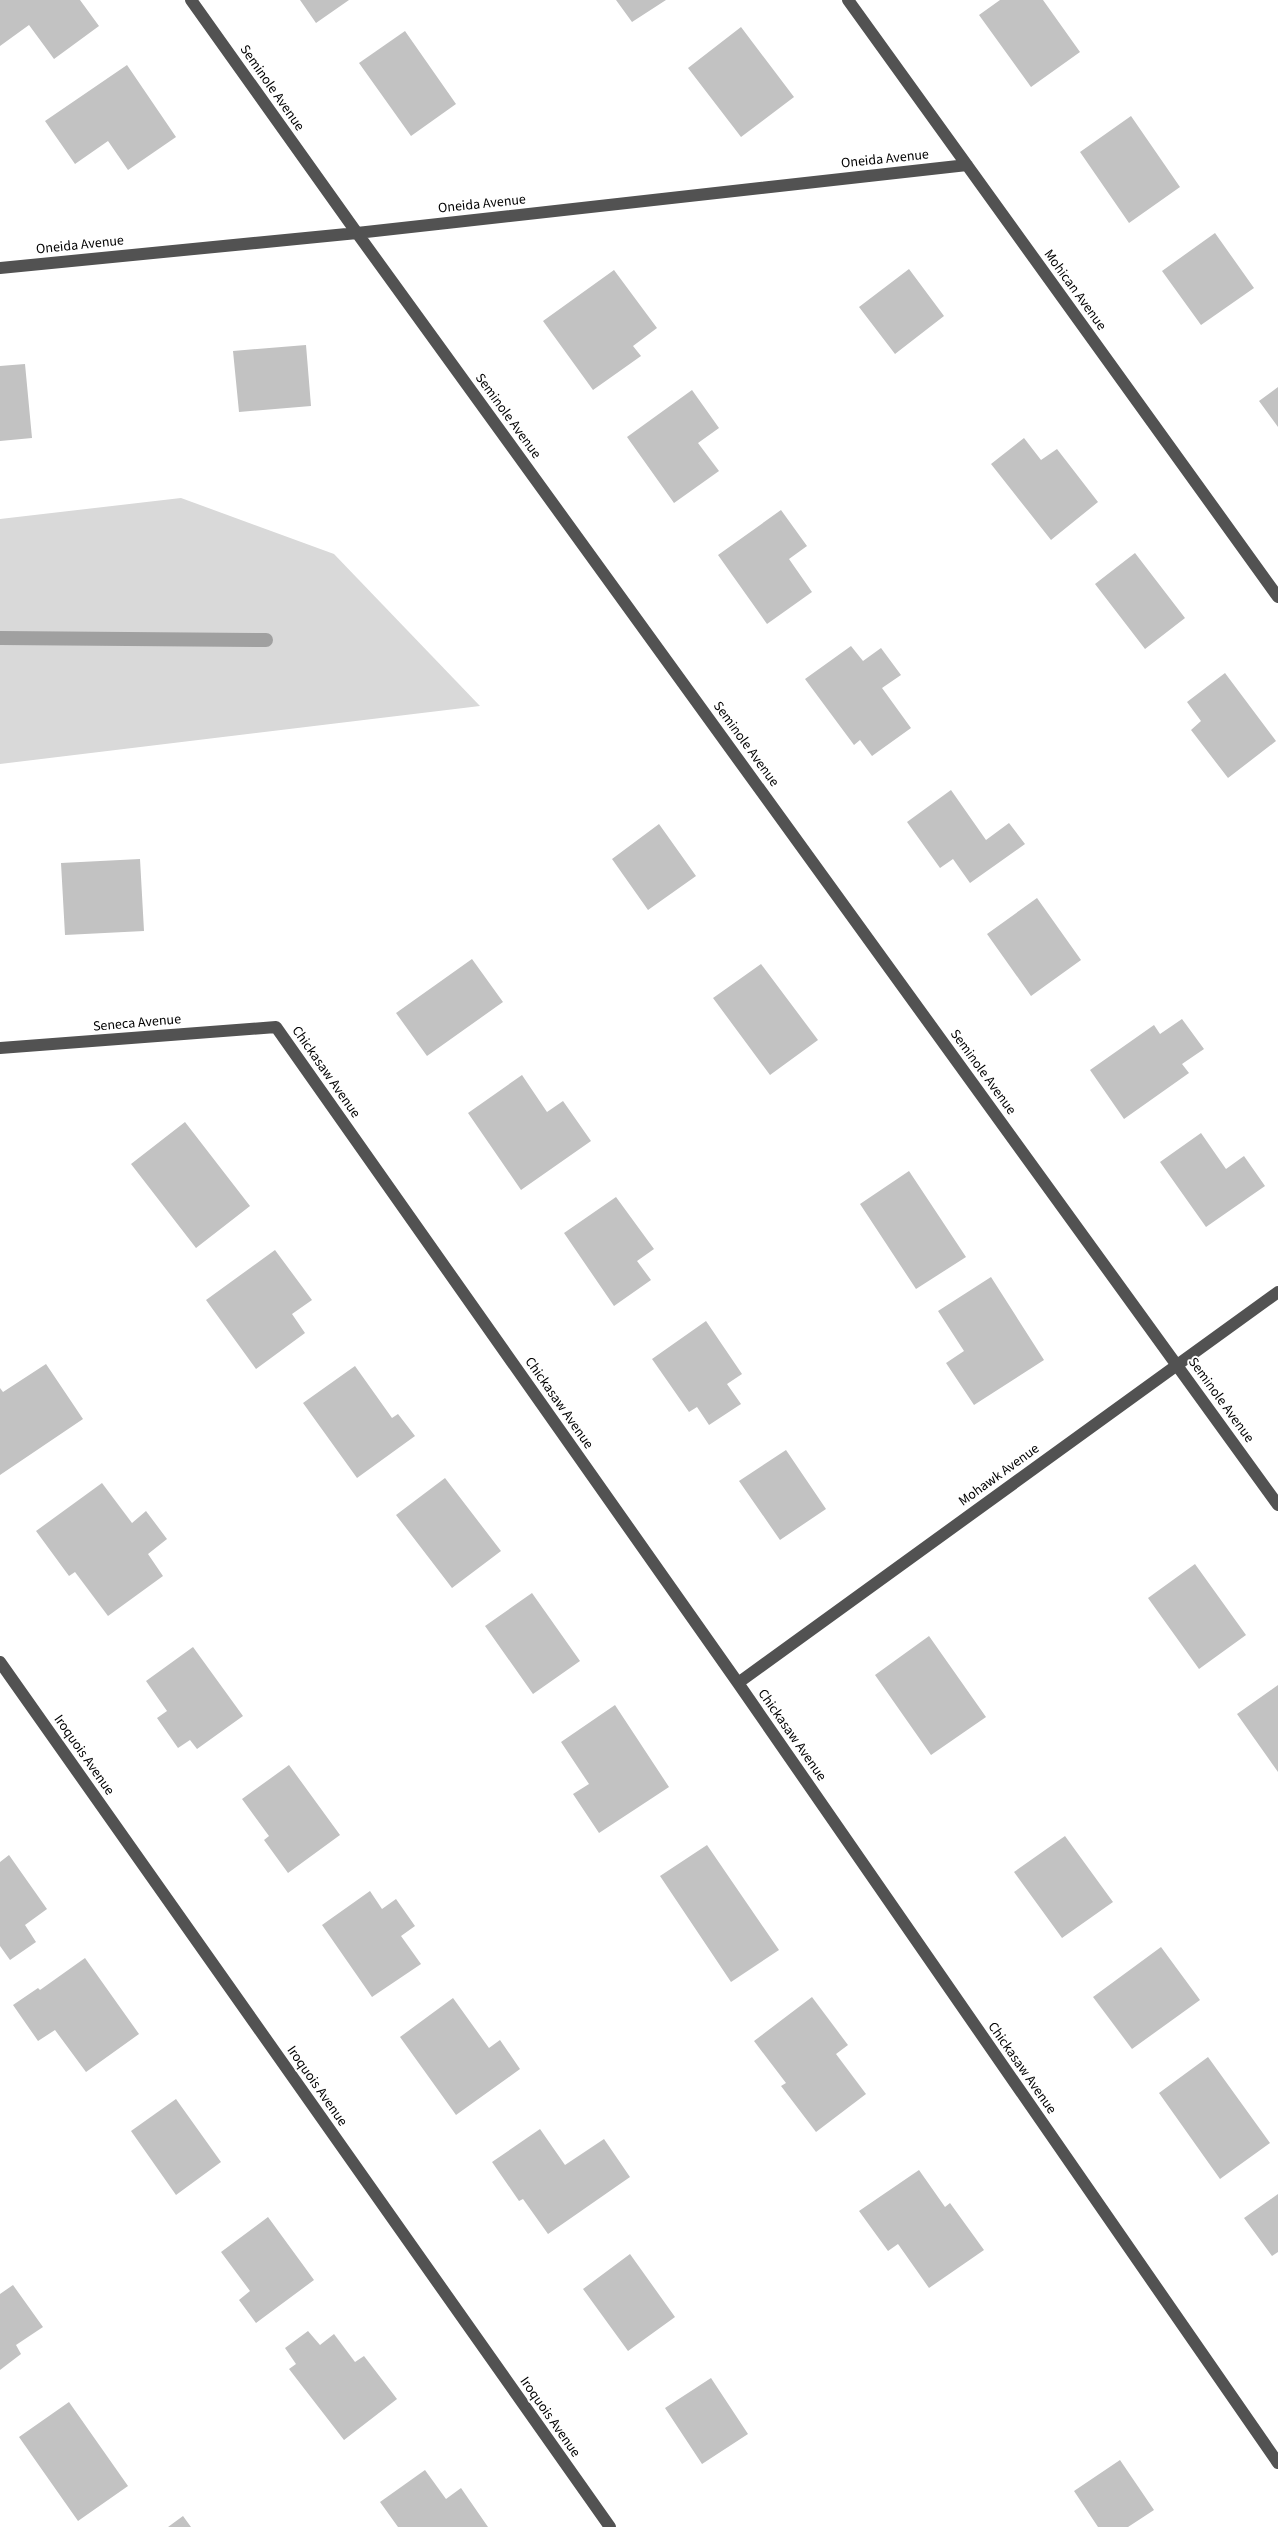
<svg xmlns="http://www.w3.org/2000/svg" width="1278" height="2527" font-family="'Source Sans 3',sans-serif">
<rect width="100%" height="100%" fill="#fff"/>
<path fill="#d9d9d9" d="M181 498 334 554 480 706 0 764V519Z"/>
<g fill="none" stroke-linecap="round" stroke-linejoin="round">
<path stroke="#a0a0a0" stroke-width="14" d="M0 638 266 640"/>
</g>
<path fill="#c2c2c2" d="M0 0H80L99 26 54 59 29 25 0 46Z
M300 0H349L316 23Z
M616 0H666L632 22Z
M1000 0H1043L1080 52 1031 87 979 15Z
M741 27 794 97 741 137 688 68Z
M405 31 456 104 411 136 359 63Z
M127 65 176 137 128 170 108 141 75 164 45 121Z
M1131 116 1180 187 1129 223 1080 152Z
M1215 233 1254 288 1201 325 1162 271Z
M909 269 944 316 895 354 859 307Z
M614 270 657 328 633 346 641 356 593 390 543 321Z
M306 345 311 406 239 412 233 351Z
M25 364 32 438 0 441V366Z
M1278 387V427L1259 401Z
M692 390 719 428 698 443 719 471 674 503 627 437Z
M1024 438 1041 460 1057 449 1098 502 1051 540 991 464Z
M781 510 807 546 789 559 812 592 767 624 718 555Z
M1135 553 1185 618 1145 649 1095 584Z
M851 646 863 661 881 648 901 675 882 688 911 728 872 756 860 740 854 745 805 679Z
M1225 673 1276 741 1228 778 1191 730 1201 721 1187 702Z
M951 790 986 840 1009 823 1025 844 970 883 953 859 940 868 907 822Z
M659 824 696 876 648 910 612 859Z
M140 859 144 931 65 935 61 863Z
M1037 898 1081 960 1031 996 987 934Z
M472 959 503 1002 427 1056 396 1013Z
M761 964 818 1040 770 1075 713 998Z
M1182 1019 1204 1049 1182 1064 1189 1073 1124 1119 1090 1070 1154 1025 1160 1034Z
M522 1075 547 1112 563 1101 591 1141 521 1190 468 1113Z
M185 1122 250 1206 196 1248 131 1164Z
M1201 1133 1226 1169 1244 1156 1265 1186 1206 1227 1160 1162Z
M909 1171 966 1257 916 1289 860 1204Z
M616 1197 654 1249 637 1261 651 1280 614 1306 564 1233Z
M275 1250 312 1300 292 1314 305 1333 256 1369 206 1300Z
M991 1277 1044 1360 974 1405 946 1363 964 1351 938 1311Z
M706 1321 742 1374 727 1384 741 1404 709 1425 697 1407 689 1412 652 1359Z
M46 1364 83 1419 0 1475V1388L3 1392Z
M355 1366 392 1418 398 1414 415 1436 357 1478 303 1403Z
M786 1450 826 1509 780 1540 739 1481Z
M445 1478 501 1551 452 1588 396 1515Z
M102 1483 132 1523 146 1511 167 1539 148 1554 163 1576 108 1616 75 1572 69 1576 36 1531Z
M1195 1564 1246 1635 1199 1669 1148 1598Z
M532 1593 580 1661 533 1694 485 1626Z
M929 1636 986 1717 931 1755 875 1675Z
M193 1647 243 1716 197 1749 190 1740 178 1748 157 1718 167 1711 146 1681Z
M1278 1685V1772L1237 1714Z
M615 1705 669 1787 599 1833 573 1794 589 1784 561 1742Z
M289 1765 340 1835 288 1873 264 1840 269 1836 242 1799Z
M1065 1836 1113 1902 1062 1938 1014 1872Z
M707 1845 779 1950 731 1982 660 1876Z
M9 1855 47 1909 25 1925 36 1942 10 1960 0 1946V1862Z
M370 1891 382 1909 396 1899 415 1926 401 1936 421 1964 372 1997 322 1925Z
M1161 1947 1200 2000 1132 2049 1093 1997Z
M85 1958 139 2034 86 2072 55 2030 38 2041 13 2005 38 1988 40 1990Z
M812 1997 848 2045 836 2054 866 2094 816 2132 781 2086 786 2083 754 2041Z
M453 1998 489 2048 500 2040 520 2069 456 2115 400 2037Z
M1208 2057 1270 2143 1220 2179 1159 2093Z
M176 2099 221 2162 176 2195 131 2131Z
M540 2129 565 2165 604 2139 630 2177 548 2234 523 2199 519 2201 492 2162Z
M919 2170 945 2207 950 2203 984 2250 929 2288 898 2244 888 2251 859 2211Z
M1278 2194V2252L1272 2256 1244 2218Z
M268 2217 314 2280 256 2323 239 2300 250 2291 221 2252Z
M630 2254 675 2317 628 2351 583 2289Z
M13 2285 43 2327 16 2345 21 2354 0 2370V2294Z
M308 2331 320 2345 334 2334 355 2362 364 2356 397 2399 344 2440 289 2369 296 2364 285 2348Z
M711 2378 748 2434 702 2464 665 2408Z
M69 2402 128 2486 78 2521 19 2437Z
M1120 2460 1154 2510 1128 2527H1098L1074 2491Z
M425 2470 446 2499 461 2488 488 2527H398L380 2502Z
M183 2516 191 2527H168Z"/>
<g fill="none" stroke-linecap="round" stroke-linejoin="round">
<path stroke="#525252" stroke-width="12" d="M191 0 357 233 1278 1505
M848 0 1278 597
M0 268 357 233 967 165
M0 1048 276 1027 738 1683 1278 2463
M0 1662 610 2527
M738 1683 1278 1292"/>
</g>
<g text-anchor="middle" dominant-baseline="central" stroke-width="4" stroke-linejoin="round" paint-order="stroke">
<g font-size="14" fill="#000" stroke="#fff">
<text transform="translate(272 88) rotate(55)">Seminole Avenue</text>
<text transform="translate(885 159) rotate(-6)">Oneida Avenue</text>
<text transform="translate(482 204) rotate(-6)">Oneida Avenue</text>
<text transform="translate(80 245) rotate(-6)">Oneida Avenue</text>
<text transform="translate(1075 290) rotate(54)">Mohican Avenue</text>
<text transform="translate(508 416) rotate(54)">Seminole Avenue</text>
<text transform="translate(746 744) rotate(54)">Seminole Avenue</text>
<text transform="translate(137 1023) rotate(-5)">Seneca Avenue</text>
<text transform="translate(326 1072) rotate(55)">Chickasaw Avenue</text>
<text transform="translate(983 1072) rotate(54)">Seminole Avenue</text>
<text transform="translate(1221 1400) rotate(54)">Seminole Avenue</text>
<text transform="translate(559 1403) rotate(55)">Chickasaw Avenue</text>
<text transform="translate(999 1475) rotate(-36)">Mohawk Avenue</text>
<text transform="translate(792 1735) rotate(55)">Chickasaw Avenue</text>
<text transform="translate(84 1755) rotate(55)">Iroquois Avenue</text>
<text transform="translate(1022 2068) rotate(55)">Chickasaw Avenue</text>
<text transform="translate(317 2086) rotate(55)">Iroquois Avenue</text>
<text transform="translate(550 2417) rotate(55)">Iroquois Avenue</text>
</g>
</g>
</svg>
